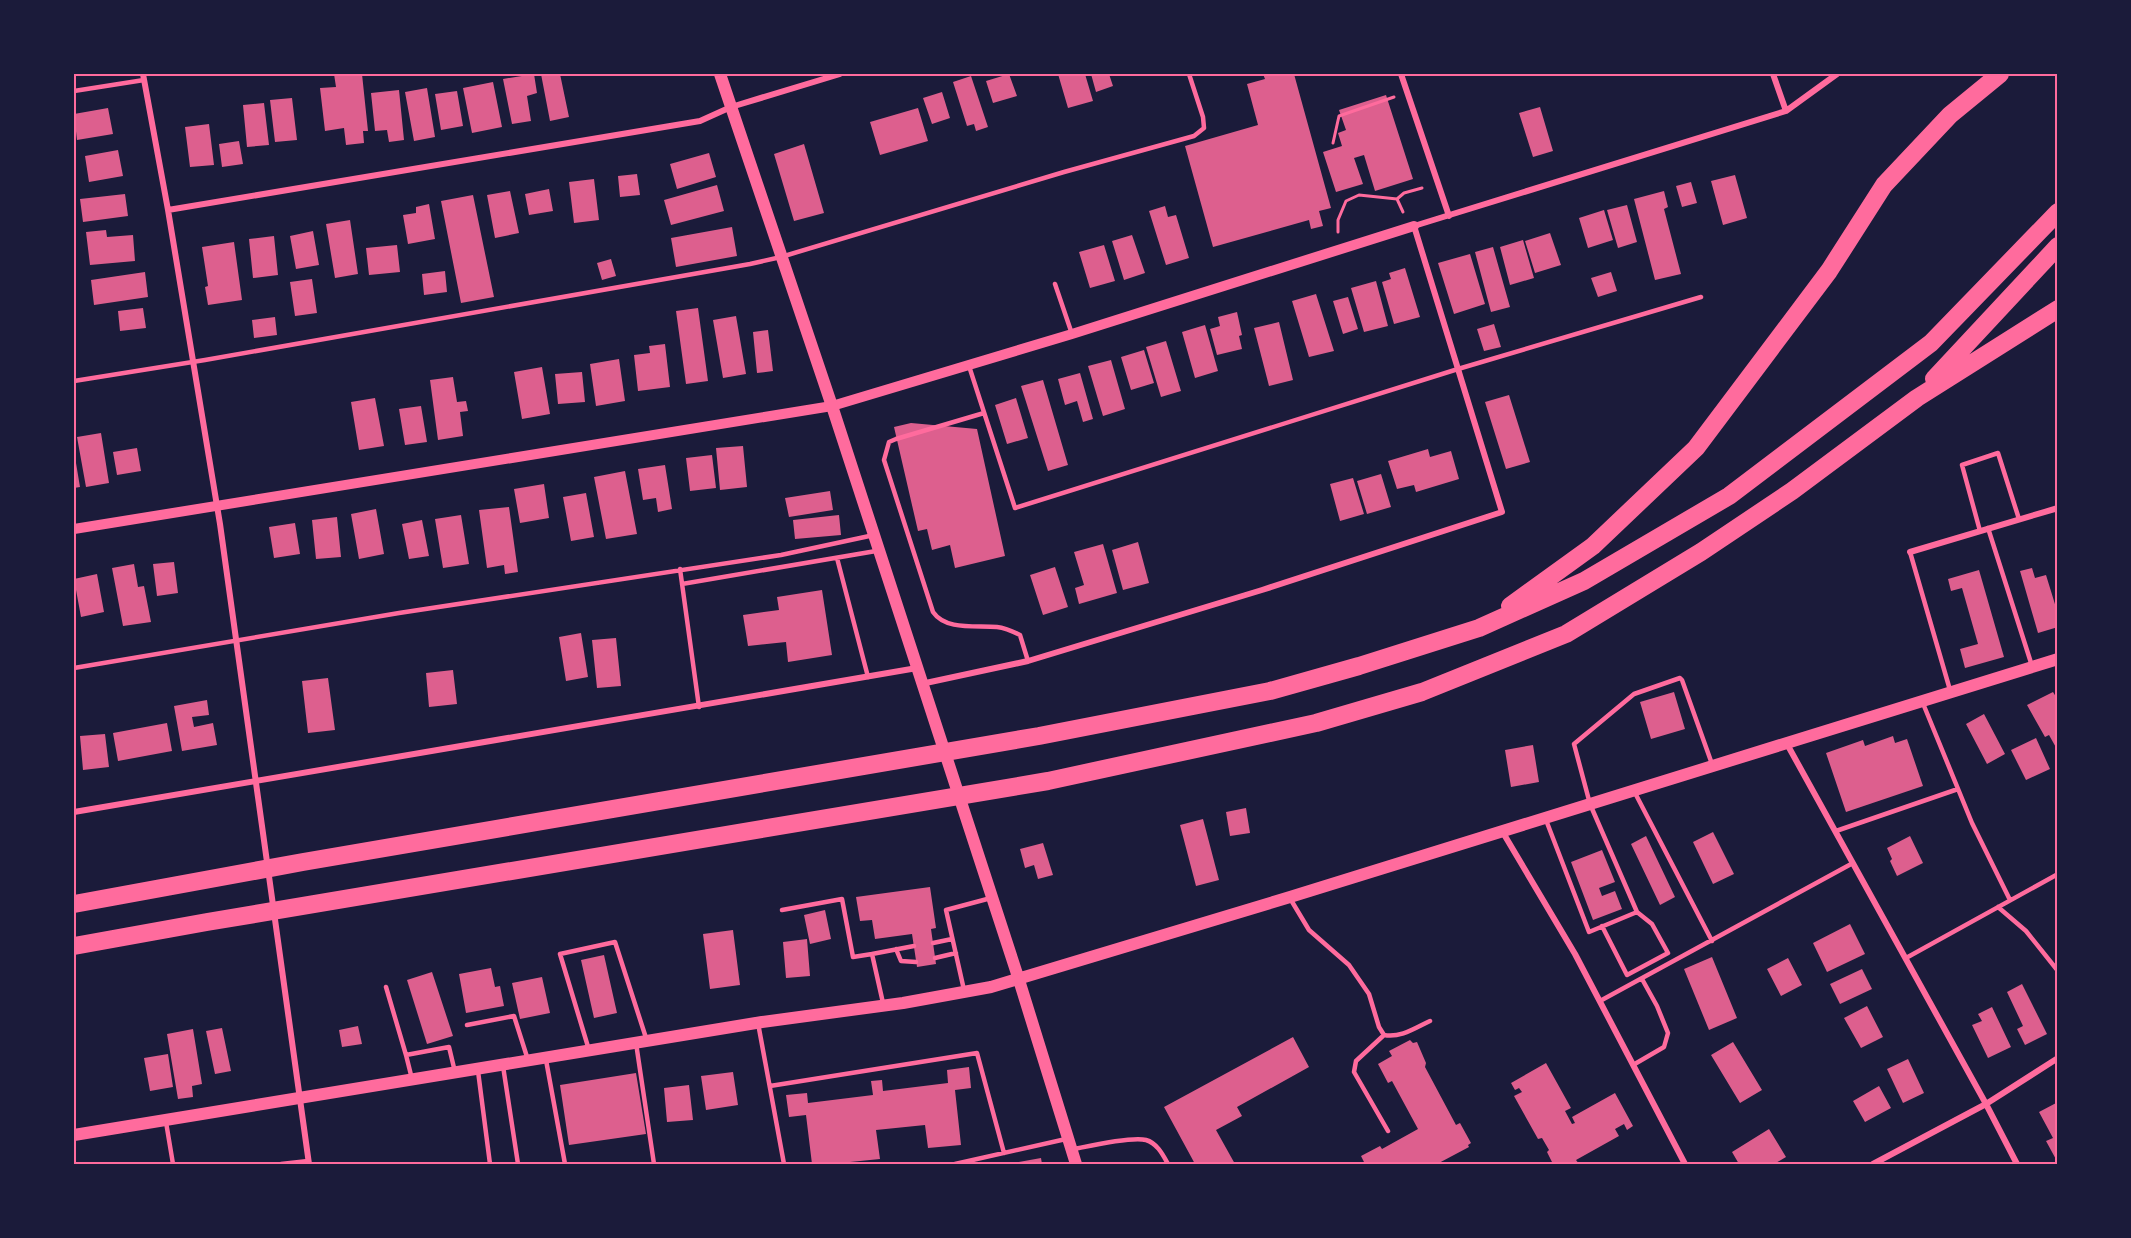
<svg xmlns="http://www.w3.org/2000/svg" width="2131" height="1238" font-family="'Nunito Sans',sans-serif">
<rect width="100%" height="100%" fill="#1b1b3a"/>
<path fill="#dd5f8e" d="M334 74H362L368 131H363L364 143 346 145 344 128 325 131 320 88 336 87Z
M534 74 537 93 527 96 531 121 512 124 503 79Z
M541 74H560L569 117 550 121Z
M1009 74 1017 96 993 103 986 81Z
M1058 74H1085L1093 101 1068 108Z
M1091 74H1109L1113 86 1096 92Z
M1263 74H1294L1331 208 1319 211 1323 226 1311 229 1309 220 1213 247 1185 146 1258 125 1247 84 1265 79Z
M971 76 988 127 976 131 974 124 967 126 953 82Z
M493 82 502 127 472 133 463 88Z
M427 88 435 137 414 141 405 92Z
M399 90 404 140 389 142 387 130 375 131 371 93Z
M457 91 463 126 441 130 435 94Z
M942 92 950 118 932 124 923 98Z
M1386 95 1413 179 1375 191 1364 155 1354 158 1363 184 1336 192 1323 152 1342 146 1338 133 1346 130 1339 110Z
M292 98 297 140 275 142 270 100Z
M264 103 269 145 247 147 243 105Z
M1540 107 1553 151 1533 157 1519 113Z
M108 108 113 134 77 140 74 114Z
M918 108 928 141 880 155 870 122Z
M209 124 214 165 190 167 185 127Z
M239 141 243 164 222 167 219 144Z
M804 144 824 213 794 221 774 154Z
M118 150 123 176 89 182 85 156Z
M709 153 716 177 677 189 670 164Z
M637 174 640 195 620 197 618 176Z
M1735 175 1747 218 1723 225 1711 181Z
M594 179 599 220 574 223 569 182Z
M1691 182 1697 203 1682 207 1676 186Z
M717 185 724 211 671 225 664 200Z
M549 189 553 211 529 215 525 194Z
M510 191 519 233 495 238 487 195Z
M1664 191 1668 207 1664 209 1681 274 1655 280 1634 199Z
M125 194 128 216 83 222 80 199Z
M473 195 494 297 461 303 441 201Z
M429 204 435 239 408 244 403 215 416 213V207Z
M1627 205 1637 242 1618 248 1607 210Z
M1165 206 1168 217 1176 215 1189 258 1166 265 1149 211Z
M1604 210 1613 240 1588 248 1579 218Z
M350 220 358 274 335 278 326 224Z
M732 227 737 256 676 267 671 238Z
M106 230 107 237 133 235 135 261 90 265 86 232Z
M313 231 319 265 296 269 290 236Z
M1550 233 1561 265 1535 273 1525 241Z
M1132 235 1145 273 1124 280 1112 241Z
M274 236 278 275 253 278 249 239Z
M1523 240 1534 278 1510 285 1500 247Z
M234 242 242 300 208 305 205 287 208 286 202 247Z
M397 245 400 272 369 275 366 248Z
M1104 245 1115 281 1090 288 1079 252Z
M1493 247 1510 307 1491 312 1475 252Z
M1470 254 1485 304 1454 314 1438 263Z
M611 259 616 276 602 280 597 263Z
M1405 268 1420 317 1394 324 1382 282 1391 279 1389 273Z
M445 271 447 292 424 295 422 274Z
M145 272 148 297 94 305 91 280Z
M1611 272 1617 291 1598 297 1591 278Z
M312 279 317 313 295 316 290 282Z
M1376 281 1388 326 1364 332 1351 288Z
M1316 294 1334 351 1309 357 1292 301Z
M1348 297 1358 329 1343 334 1333 301Z
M143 308 146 328 120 331 118 311Z
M698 308 708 381 686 384 676 311Z
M1237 312 1242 335 1239 336 1242 349 1217 355 1210 329 1220 326 1218 317Z
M736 316 746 374 723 378 713 320Z
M275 317 277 335 254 338 252 320Z
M1279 322 1293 380 1269 386 1254 328Z
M1494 324 1501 347 1484 351 1477 329Z
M1205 325 1218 371 1195 378 1182 332Z
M768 330 773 371 757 373 753 332Z
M1166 341 1181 391 1161 397 1146 347Z
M665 344 670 387 638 391 634 355 650 353 649 346Z
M1144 350 1154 383 1131 390 1121 357Z
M619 359 625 401 596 406 590 364Z
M1111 360 1125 409 1103 416 1088 366Z
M542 367 550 414 522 419 514 372Z
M582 372 585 402 558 404 555 374Z
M1080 373 1093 419 1083 422 1077 401 1065 405 1058 379Z
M453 377 457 402 466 401 468 411 460 412 463 436 438 440 430 380Z
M1043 380 1068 465 1048 471 1021 386Z
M1509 395 1530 462 1506 469 1485 402Z
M375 398 384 446 359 450 351 402Z
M1016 398 1028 438 1007 444 995 405Z
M421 406 427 442 405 445 399 409Z
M911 423 977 429 1005 556 955 568 950 545 932 550 927 529 918 531 894 427Z
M101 433 109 483 86 487 77 437Z
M743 446 747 487 720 490 716 448Z
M137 448 141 471 117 475 113 452Z
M1428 449 1430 457 1451 451 1459 479 1416 492 1414 485 1397 489 1388 461Z
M74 451 80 487 74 488Z
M712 455 716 488 690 491 686 458Z
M665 465 672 509 658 512 656 498 643 500 638 469Z
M625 471 637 534 606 539 594 477Z
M1381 474 1391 507 1367 514 1357 481Z
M1353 478 1364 514 1340 521 1330 484Z
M544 484 549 518 520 523 514 489Z
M830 491 833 510 789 517 785 498Z
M586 493 594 537 571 541 563 497Z
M509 507 518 572 505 574 504 565 487 568 479 510Z
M376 509 384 554 359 559 351 514Z
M461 515 469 564 443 568 435 519Z
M839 515 841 535 795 539 793 520Z
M337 517 341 557 316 559 312 520Z
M422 520 429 556 409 559 402 524Z
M295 523 300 554 274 558 269 527Z
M1138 542 1149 583 1123 590 1112 550Z
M1103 544 1117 593 1079 604 1075 588 1084 585 1074 552Z
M174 562 178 593 157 596 153 564Z
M134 564 138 587 144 586 151 622 123 626 112 568Z
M1055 567 1068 607 1043 615 1030 575Z
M2032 568 2035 578 2046 575 2058 614V627L2038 633 2020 571Z
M1979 570 2004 657 1965 668 1960 649 1978 644 1962 588 1951 591 1948 579Z
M97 574 104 612 81 617 74 579Z
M822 590 832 655 788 662 786 642 748 646 743 615 779 610 777 597Z
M581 633 588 677 566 681 559 637Z
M616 638 621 686 597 688 592 640Z
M453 670 457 704 429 707 426 673Z
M328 678 335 730 308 733 302 681Z
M1674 692 1685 729 1651 739 1640 702Z
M2053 692 2058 700V751L2049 735 2045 737 2027 705Z
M207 700 209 715 192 717 194 727 213 723 217 745 182 751 174 706Z
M1984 714 2005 754 1987 764 1966 724Z
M167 723 172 751 118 761 113 733Z
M105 734 109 767 83 770 80 736Z
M1893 736 1895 743 1907 739 1923 786 1846 812 1826 753 1863 740 1865 746Z
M2036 738 2050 769 2026 780 2011 750Z
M1533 745 1539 782 1511 787 1505 750Z
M1246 808 1250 833 1230 836 1226 812Z
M1203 819 1219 880 1196 886 1180 825Z
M1713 832 1734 874 1713 884 1693 842Z
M1646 836 1675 897 1660 905 1631 844Z
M1910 836 1923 863 1897 876 1890 861 1892 859 1887 848Z
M1043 843 1053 875 1038 879 1034 865 1025 868 1020 849Z
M1602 850 1615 882 1599 888 1602 896 1615 891 1622 909 1593 920 1571 862Z
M930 887 936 928 931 929 936 964 917 967 912 934 875 939 872 920 860 921 856 897Z
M825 910 831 939 810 944 804 915Z
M1850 924 1865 954 1827 972 1813 943Z
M733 930 740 985 710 989 703 934Z
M807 939 810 976 786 978 783 942Z
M604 955 617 1013 594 1018 581 960Z
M1712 957 1737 1018 1709 1030 1684 969Z
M1788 958 1802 985 1781 996 1767 969Z
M491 968 495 987 500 986 504 1006 466 1013 459 974Z
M1862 969 1872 989 1840 1004 1830 984Z
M432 972 453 1036 427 1044 407 980Z
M542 977 550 1013 520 1019 512 983Z
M2022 984 2047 1034 2025 1045 2017 1029 2023 1026 2007 992Z
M1867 1006 1883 1037 1861 1048 1844 1018Z
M1992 1007 2011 1047 1988 1058 1972 1025 1982 1021 1978 1014Z
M358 1026 362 1044 342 1047 339 1030Z
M222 1028 231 1071 215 1074 206 1031Z
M193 1029 202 1084 192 1086 193 1097 178 1099 167 1034Z
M1293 1037 1309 1067 1237 1107 1242 1116 1216 1130 1235 1164H1195L1164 1107Z
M1410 1040 1413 1043 1417 1042 1426 1063 1425 1067 1456 1125 1460 1123 1471 1143 1468 1145 1469 1147 1437 1164H1365L1361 1156 1380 1146 1382 1149 1418 1129 1392 1081 1388 1083 1378 1064 1392 1056 1389 1051Z
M1733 1042 1762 1090 1740 1103 1711 1055Z
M168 1054 173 1087 150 1091 144 1058Z
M1908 1059 1924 1093 1903 1103 1887 1069Z
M1546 1063 1571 1108 1565 1111 1572 1124 1575 1123 1572 1117 1615 1093 1633 1126 1627 1130 1624 1124 1615 1129 1619 1136 1576 1160 1579 1164H1547L1552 1162 1547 1152 1549 1150 1542 1138 1538 1139 1514 1096 1522 1092 1519 1088 1515 1090 1511 1083Z
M969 1067 971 1088 955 1090 961 1145 928 1148 925 1125 876 1130 880 1159 830 1164H812L806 1115 789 1117 786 1095 807 1093 808 1103 873 1095 871 1081 882 1080 883 1091 948 1083 947 1070Z
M733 1072 738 1105 706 1110 701 1076Z
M636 1073 646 1134 569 1145 560 1085Z
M689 1085 693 1120 667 1122 664 1088Z
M1879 1086 1891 1108 1865 1122 1853 1101Z
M2058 1102V1163L2046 1141 2053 1138 2039 1112Z
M1769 1129 1786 1157 1774 1164H1739L1732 1152Z
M1041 1158 1042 1164H1013V1163Z"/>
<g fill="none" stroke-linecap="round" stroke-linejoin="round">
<path stroke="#ff6b9d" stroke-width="3" d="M1333 143 1339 116 1394 97
M1397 199 1404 193 1422 188
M1338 232V220L1346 201 1359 195 1397 199 1403 212"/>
<path stroke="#ff6b9d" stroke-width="4.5" d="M74 91 144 80
M1055 284 1072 334
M969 366 1015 508 1458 369 1701 297
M74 381 205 360 750 264 781 257 1064 172 1194 136 1204 128 1203 117 1189 74
M984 413 896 439 889 442 884 460 933 612C946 631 977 625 997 627 1005 628 1012 631 1020 635L1028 661
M1988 528 2032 666
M1980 531 1962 465 1998 453 2019 519
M1910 552 1950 690
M837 558 868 677
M680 569 699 707
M682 584 876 551
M74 668 399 613 781 555 874 535
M1922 701 1972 823 2010 900
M1634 791 1712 941
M1546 820 1589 932 1637 912 1590 804 1574 744 1634 694 1680 678 1682 680 1712 764
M1836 831 1958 789
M1291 900 1309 930 1349 965 1369 994 1379 1027 1384 1035C1401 1038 1415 1028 1430 1021
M1998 907 2026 931 2058 971
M782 910 842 899 853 957 872 954
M1602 926 1627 975 1668 953 1652 924 1637 912
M933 943 952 939
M896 949 901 961 916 962
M935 958 956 953
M1906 958 2058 874
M386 987 406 1055 449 1047 455 1072
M964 990 946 910 991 898
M1600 1001 1853 863
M883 1003 872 954 914 946
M758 1023 784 1164
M467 1025 514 1016 528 1060
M1384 1035 1356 1061 1354 1072 1388 1131
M636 1043 654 1164
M589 1050 560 954 615 942 647 1041
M406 1055 412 1079
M546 1060 565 1164
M1633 1065 1664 1047 1668 1033 1657 1006 1642 979
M503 1066 518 1164
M478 1071 490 1164
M770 1086 977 1053 1004 1153
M166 1122 173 1164
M1074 1149C1089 1146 1132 1136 1146 1140 1157 1143 1163 1155 1168 1164
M281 1164 308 1161
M955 1164 1066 1139"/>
<path stroke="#ff6b9d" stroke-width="6" d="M143 74 168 210 220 524 309 1164
M1401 74 1449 216
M1773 74 1786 111
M168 210 700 121 731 107 840 74
M1910 552 2058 508
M921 684 1028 661 1262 590 1502 512 1414 226 1786 111 1837 74
M1787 744 1986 1104 2017 1164
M74 812C354 762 636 717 917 668
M1502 831 1575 954 1685 1164
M1873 1164 1986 1104 2058 1058"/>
<path stroke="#ff6b9d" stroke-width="10" d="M74 529 832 406 1072 334 1414 226"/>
<path stroke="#ff6b9d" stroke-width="12" d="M720 74 832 406 1019 980 1076 1164
M74 1135 762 1022 903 1003 991 987 1290 897 2058 659"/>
<path stroke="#ff6b9d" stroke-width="18" d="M1934 379 2058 246
M1510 606 1593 546 1696 448 1829 271 1884 185 1950 115 2000 74
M74 904 303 862 1039 736 1270 691 1359 666 1479 628 1584 581 1729 496 1931 343 2058 212
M74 946 207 922 1048 781 1316 723 1422 692 1566 634 1701 552 1792 491 1917 398 2058 309"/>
</g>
<rect width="2131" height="1238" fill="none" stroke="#1b1b3a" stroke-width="150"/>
<rect x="75" y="75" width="1981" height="1088" fill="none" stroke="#ff6b9d" stroke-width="2"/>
</svg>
